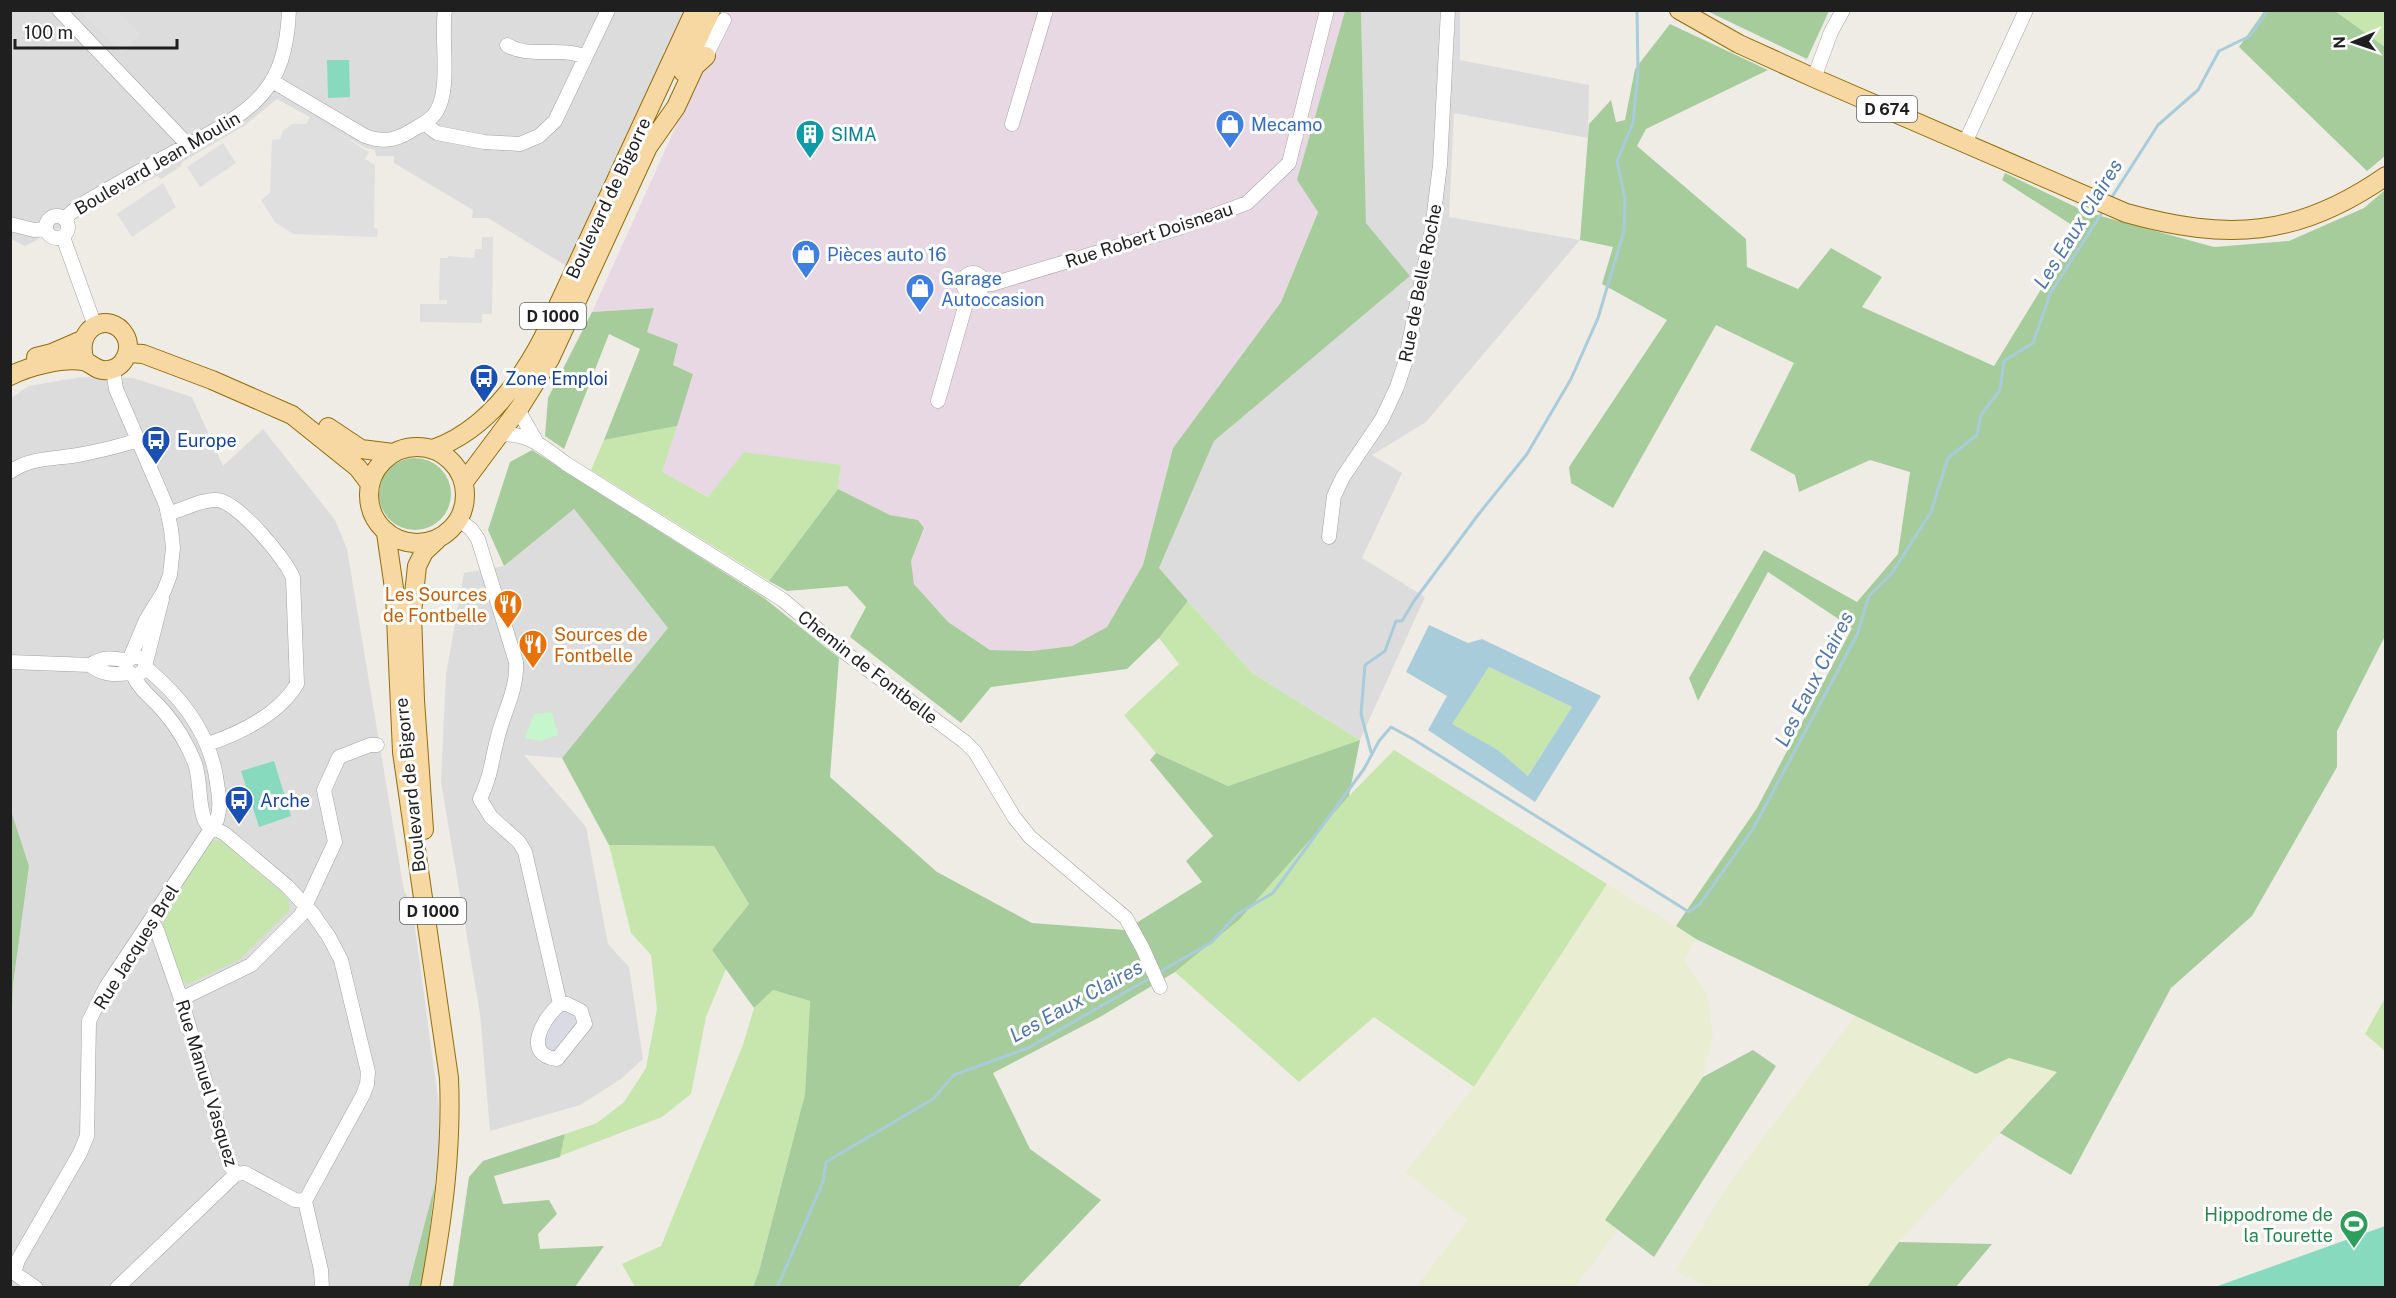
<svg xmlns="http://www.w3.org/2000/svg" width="2396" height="1298" font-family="'Public Sans',sans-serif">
<rect width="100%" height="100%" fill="#efece5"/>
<path fill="#dddcdc" d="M683 10 684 13 667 49 663 51 665 55 648 93 645 94 646 97 618 157 615 158 616 162 608 180 604 181 606 185 602 192 599 194V198L591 216 587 218 589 221 580 241 577 242 578 245 568 267 488 218H472L473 210 394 163V156H376L375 150 366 148 277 99 244 126 182 162 181 166 161 179 157 176 25 246 11 239 10 11Z
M1361 11H1460V60L1589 85 1588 138 1454 113 1449 217 1580 240 1426 422 1372 455 1402 473 1362 558 1425 597 1360 740 1252 673 1159 568 1214 441 1410 276 1366 223Z
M81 377 133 378 192 397 223 466 263 429 335 520 347 549 404 891 412 905 439 1106V1145L435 1184 408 1287 11 1288V1038L13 985 29 866 10 811 11 398 29 386Z
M574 509 668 628 562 758 524 755 586 827 608 944 629 967 643 1059 621 1079 580 1105 490 1131 480 1014 441 782 446 674 464 573 504 566Z"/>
<path fill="#e8d8e4" d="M728 11H1345L1297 180 1318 211 1281 302 1173 448 1143 565 1107 627 1072 646 1032 651 991 650 947 622 914 584 911 561 924 529 918 520 890 515 838 489 841 465 709 497 661 472 693 374 673 365 678 344 647 332 653 308 592 312Z"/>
<path fill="#e9edd2" d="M1607 884 1696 939 1684 960 1707 994 1713 1034 1703 1077 1605 1220 1617 1231 1575 1287H1416L1468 1220 1405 1172 1474 1087Z
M1855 1016 1976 1074 2009 1058 2057 1072 1899 1242 1867 1287H1709L1675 1271 1732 1179Z"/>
<path fill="#c6e6ae" d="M2335 11H2385V47Z
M677 426 662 472 708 497 744 452 841 465 838 489 769 581 591 470 604 440Z
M1188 601 1252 673 1360 740 1228 786 1156 753 1124 715 1179 664 1159 638Z
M1489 667 1572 707 1528 776 1498 750 1451 724Z
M1394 750 1607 884 1474 1087 1374 1017 1299 1082 1175 972 1239 920 1349 796Z
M214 840 223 841 229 847 287 897 290 906 289 911 239 960 188 984 180 979 163 925 166 909 209 842Z
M609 845 714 846 749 904 712 950 726 969 706 1017 691 1094 662 1117 560 1156 565 1134 597 1123 624 1102 646 1068 657 1009 651 955 631 933Z
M773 990 810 1001 805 1094 759 1271 753 1287H635L622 1264 661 1246 743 1045 754 1008Z
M2385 998V1051L2365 1034Z"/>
<path fill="#a7cc9c" d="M2265 10 2335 11 2385 47V156L2367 171 2239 47Z
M1345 11H1361L1366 223 1410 276 1214 441 1159 568 1188 601 1159 638 1127 669 991 687 961 723 850 637 866 607 847 586 787 591 769 581 838 489 890 515 918 520 924 528 911 561 914 584 948 622 990 650 1032 651 1072 646 1107 627 1143 565 1173 448 1281 302 1318 212 1297 180Z
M1707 11H1829L1807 59Z
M1670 24 1768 70 1646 129 1637 146 1746 239 1747 267 1798 289 1831 248 1882 277 1862 307 1994 366 2078 229 2002 180 2005 173 2086 212 2214 247 2289 241 2364 208 2385 190V636L2337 731V767L2252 916 2171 988 2071 1175 2000 1133 2057 1072 2009 1058 1976 1074 1696 939 1676 926 1757 808 1852 628 1768 572 1698 701 1689 678 1764 550 1857 602 1898 554 1910 472 1870 460 1799 492 1795 475 1750 450 1794 363 1716 325 1613 508 1571 483 1569 467 1667 320 1602 284 1613 247 1580 240 1589 124 1611 100 1616 122 1625 120 1635 69Z
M654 308 647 332 678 344 673 365 693 374 677 426 604 440 640 349 609 334 564 449 545 436 548 398 592 312Z
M532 450 764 598 839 658 830 777 937 872 1032 923 1125 930 1202 882 1186 861 1213 836 1150 760 1156 753 1228 786 1360 740 1349 796 1239 920 1175 972 1100 1017 993 1073 1030 1149 1101 1200 1018 1287H753L759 1271 805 1094 810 1001 773 990 754 1008 712 950 749 904 714 846 609 845 562 758 668 628 574 509 504 566 488 530 510 462Z
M379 494a36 36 0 1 1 72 0a36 36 0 1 1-72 0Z
M11 811 29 866 13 985 11 1038Z
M1753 1050 1776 1066 1654 1257 1605 1220 1703 1077Z
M565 1134 560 1157 494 1176 503 1204 549 1200 557 1214 538 1234 540 1249 604 1246 575 1287H453L469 1177 483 1161Z
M435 1184 423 1287H408Z
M1899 1242 1992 1244 1956 1287H1867Z"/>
<path fill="#c5f6cc" d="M552 712 558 735 540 741 525 738 534 714Z"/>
<path fill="#88dabf" d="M327 60H349L350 97 328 98Z
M274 761 291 816 259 827 241 771Z
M2385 1226V1287H2215Z"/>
<path fill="#dfdfdf" d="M80 11H117L140 34 122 53Z
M311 116 369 152 365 159 375 165 374 228 378 229 377 237 293 234 275 222 261 200 270 193 272 140 280 139 283 131 292 124H306Z
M223 143 236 163 200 187 187 167Z
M163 183 176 207 132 237 117 214Z
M482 237H493L492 314H482V323L420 322V304H447V300H439L440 258H448V256L474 258 475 249H482Z"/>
<path fill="#dadae5" d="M563 1010 572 1013 579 1018 581 1023 558 1053H551L543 1044 545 1026Z"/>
<path fill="#a8ccda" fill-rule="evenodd" d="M1429 625 1468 643 1482 639 1601 696 1535 802 1428 730 1447 696 1406 672ZM1489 667 1572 707 1528 776 1498 750 1452 724Z"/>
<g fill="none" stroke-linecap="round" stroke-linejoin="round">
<path stroke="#a8ccda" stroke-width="3" d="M2110 200 2158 125 2198 90 2219 51 2250 36 2268 10
M1371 752 1361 714 1365 665 1385 651 1396 621H1402L1414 601 1478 515 1527 454 1571 379 1598 318 1624 231 1625 199 1617 161 1633 123 1638 72 1637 10
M1158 973 1212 942 1236 915 1273 893 1364 769 1379 741 1391 727 1413 739 1689 912 1700 904 1753 829 1857 635 1869 596 1892 573 1931 512 1948 458 1977 435 1981 415 2000 390 2004 361 2033 343 2051 292 2103 211
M777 1288 823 1182 826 1162 933 1099 954 1075 1028 1048 1150 978"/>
<g stroke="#a3a3a3" stroke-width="15">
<path id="minor" d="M59 10 188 145
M507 45C529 59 561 46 585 57
M706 56 724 20
M1814 78 1831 32 1843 10
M272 81 365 136C381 142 394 141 409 132 417 127 426 123 433 116 453 95 440 38 445 10
M424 123 437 133 484 142 520 144 539 136 555 121 608 10
M1012 124 1046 10
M1965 143 2026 10
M46 227a11 11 0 1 1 22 0a11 11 0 1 1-22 0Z
M64 219 79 206C115 185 151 164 188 145 253 110 286 91 289 10
M10 224 34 230 46 229
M63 237 95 326
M963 283a10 10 0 1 1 20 0a10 10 0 1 1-20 0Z
M983 284H992L1179 228 1247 203 1289 163 1327 10
M113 369 116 389 166 505 171 529 173 548 170 575 164 591 146 620 130 658
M938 401 969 293
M520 407 521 415 536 441
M499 435C526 431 545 448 565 463L783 600 843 651 965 742 975 752 1014 817 1030 837 1126 918 1143 949 1160 987
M10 472C30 457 56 459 78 455 99 451 118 447 138 440
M168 513C185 510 200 499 217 500 237 501 287 560 293 578L297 684C279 714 240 733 208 744
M459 520 471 529 478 539 516 662C518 689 503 713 497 740 491 763 491 776 480 799L491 817 519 842 525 852 560 1004
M1329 537 1334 496 1343 477 1382 419 1397 387 1405 363 1432 229 1440 165 1448 10
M138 657 130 658 126 664 127 671 133 675 139 674 144 670 162 599
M10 662 90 665C102 657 113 657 127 661
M90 665C102 675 115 675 130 673
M133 675C140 691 154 699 165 713 177 727 187 744 194 761 202 779 197 810 207 824L225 834 287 886 313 914 329 937 341 960 368 1072 367 1084 363 1095 305 1201 321 1270 322 1288
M151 920 157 930 181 999 230 1166 236 1174 245 1173 295 1200 305 1201
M181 999 251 965 301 915 335 842 324 790 339 757 370 745H377
M560 1004H567L581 1011 585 1024 557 1059C521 1055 544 1017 560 1004Z
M10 1270 36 1288
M14 1273 18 1260 80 1153 87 1136 89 1021 106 987 217 820C221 807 219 796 217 783 211 734 182 697 145 667
M117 1288 236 1174"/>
</g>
<g stroke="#916d08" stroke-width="20">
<path id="major" d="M1679 10 1739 44 1814 78 2126 213C2227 241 2297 238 2386 176
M683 72 711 10
M128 353 143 354 212 380 292 415 358 468 370 484
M36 357 52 353 82 340
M10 376C29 366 62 358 83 361 91 362 96 372 108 370 124 369 133 349 125 335 110 310 73 327 85 361
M328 427 361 449 393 453
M369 495a48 48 0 1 1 96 0a48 48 0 1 1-96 0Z
M433 449C484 431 519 384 543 338L695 10
M464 482 520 407 550 359 648 147 676 107 695 66 706 56
M386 533 395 595 402 752 449 1078C452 1149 443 1218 430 1288
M424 830 415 700 412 613 417 566 424 552 437 540"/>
</g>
<use href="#minor" stroke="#fff" stroke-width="14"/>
<use href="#major" stroke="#f7d8a2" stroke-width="18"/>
</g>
<defs>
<g id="shop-pin" transform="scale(1.5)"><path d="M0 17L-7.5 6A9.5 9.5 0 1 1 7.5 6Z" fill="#3f7fe0" stroke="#fff"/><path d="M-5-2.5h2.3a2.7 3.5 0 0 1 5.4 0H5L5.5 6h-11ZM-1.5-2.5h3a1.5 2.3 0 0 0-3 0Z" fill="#fff"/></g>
<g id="building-pin" transform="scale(1.5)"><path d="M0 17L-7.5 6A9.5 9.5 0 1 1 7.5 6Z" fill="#0f9aa8" stroke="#fff"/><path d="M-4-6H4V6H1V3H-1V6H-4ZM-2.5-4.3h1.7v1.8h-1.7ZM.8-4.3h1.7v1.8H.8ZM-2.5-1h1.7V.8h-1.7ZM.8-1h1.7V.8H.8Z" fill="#fff"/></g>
<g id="bus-pin" transform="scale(1.5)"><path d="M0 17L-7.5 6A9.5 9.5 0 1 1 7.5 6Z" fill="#1a4fb4" stroke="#fff"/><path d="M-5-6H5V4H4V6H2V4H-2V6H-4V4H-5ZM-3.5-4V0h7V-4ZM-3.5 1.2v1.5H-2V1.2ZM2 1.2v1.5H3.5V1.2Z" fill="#fff"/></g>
<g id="restaurant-pin" transform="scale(1.5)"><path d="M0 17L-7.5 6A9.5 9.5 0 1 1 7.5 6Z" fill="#e8710a" stroke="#fff"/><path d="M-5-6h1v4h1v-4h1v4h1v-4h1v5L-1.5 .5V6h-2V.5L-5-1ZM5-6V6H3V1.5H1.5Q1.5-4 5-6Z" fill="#fff"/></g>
<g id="stadium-pin" transform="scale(1.5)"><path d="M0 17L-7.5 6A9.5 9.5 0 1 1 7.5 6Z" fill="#2e9e5b" stroke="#fff"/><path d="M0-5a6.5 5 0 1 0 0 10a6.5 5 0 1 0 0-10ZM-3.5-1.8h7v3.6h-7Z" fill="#fff"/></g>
</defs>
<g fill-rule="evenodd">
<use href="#shop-pin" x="1230" y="124"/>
<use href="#building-pin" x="810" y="134"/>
<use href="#shop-pin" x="806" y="254"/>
<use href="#shop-pin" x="920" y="288"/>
<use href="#bus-pin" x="484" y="378"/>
<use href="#bus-pin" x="156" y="440"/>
<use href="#restaurant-pin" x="508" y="604"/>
<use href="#restaurant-pin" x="533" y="644"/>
<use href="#bus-pin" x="239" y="800"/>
<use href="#stadium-pin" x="2354" y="1224"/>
</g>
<g text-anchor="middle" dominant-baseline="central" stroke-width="6" stroke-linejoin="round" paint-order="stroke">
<g fill="#fff" stroke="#626262" stroke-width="1.5">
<rect x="1857" y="96" width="60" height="26" rx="4.5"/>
<rect x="520" y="303" width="66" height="26" rx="4.5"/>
<rect x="400" y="898" width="66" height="26" rx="4.5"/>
</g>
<g font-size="16" font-weight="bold" fill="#1f1f1f">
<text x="1887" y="109">D 674</text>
<text x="553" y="316">D 1000</text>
<text x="433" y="911">D 1000</text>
</g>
<g font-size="18" fill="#366cbe" stroke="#fff" text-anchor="start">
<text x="1251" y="124">Mecamo</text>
<text x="827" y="254">Pièces auto 16</text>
<text x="941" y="278">Garage<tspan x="941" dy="21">Autoccasion</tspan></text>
</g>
<g font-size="18" fill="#0d838f" stroke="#fff" text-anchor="start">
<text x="831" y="134">SIMA</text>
</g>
<g font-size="18" fill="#1f1f1f" stroke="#fff">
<text transform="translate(157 163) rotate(-30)">Boulevard Jean Moulin</text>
<text transform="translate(608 198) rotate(-65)">Boulevard de Bigorre</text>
<text transform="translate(1149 235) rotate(-18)">Rue Robert Doisneau</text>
<text transform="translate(1420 283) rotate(-79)">Rue de Belle Roche</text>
<text transform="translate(868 667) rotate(38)">Chemin de Fontbelle</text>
<text transform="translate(410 785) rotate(-96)">Boulevard de Bigorre</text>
<text transform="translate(136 947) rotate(-58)">Rue Jacques Brel</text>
<text transform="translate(207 1083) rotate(73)">Rue Manuel Vasquez</text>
</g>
<g font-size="18" fill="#164399" stroke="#fff" text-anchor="start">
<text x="505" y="378">Zone Emploi</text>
<text x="177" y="440">Europe</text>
<text x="260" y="800">Arche</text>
</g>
<g font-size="18" fill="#c56008" stroke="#fff" text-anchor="end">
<text x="487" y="594">Les Sources<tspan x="487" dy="21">de Fontbelle</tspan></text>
<text x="554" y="634" text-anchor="start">Sources de<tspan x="554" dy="21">Fontbelle</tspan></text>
</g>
<g font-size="18" fill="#27864d" stroke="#fff" text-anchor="end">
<text x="2333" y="1214">Hippodrome de<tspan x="2333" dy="21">la Tourette</tspan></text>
</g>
<g font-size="20" font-style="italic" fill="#5077a9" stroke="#fff">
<text transform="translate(2078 224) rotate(-58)">Les Eaux Claires</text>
<text transform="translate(1814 679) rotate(-63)">Les Eaux Claires</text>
<text transform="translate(1076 1001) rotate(-29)">Les Eaux Claires</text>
</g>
</g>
<rect width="2396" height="1298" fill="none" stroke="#1f1f1f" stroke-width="24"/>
<g transform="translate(2354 42) rotate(268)" stroke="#ffffff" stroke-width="4.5" paint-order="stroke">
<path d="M0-4.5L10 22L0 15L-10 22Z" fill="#1f1f1f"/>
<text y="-9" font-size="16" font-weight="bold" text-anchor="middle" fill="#1f1f1f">N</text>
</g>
<path d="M15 39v9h162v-9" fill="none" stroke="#1f1f1f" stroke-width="3"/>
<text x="24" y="39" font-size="18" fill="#1f1f1f" stroke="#ffffff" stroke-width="4.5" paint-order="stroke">100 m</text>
</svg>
